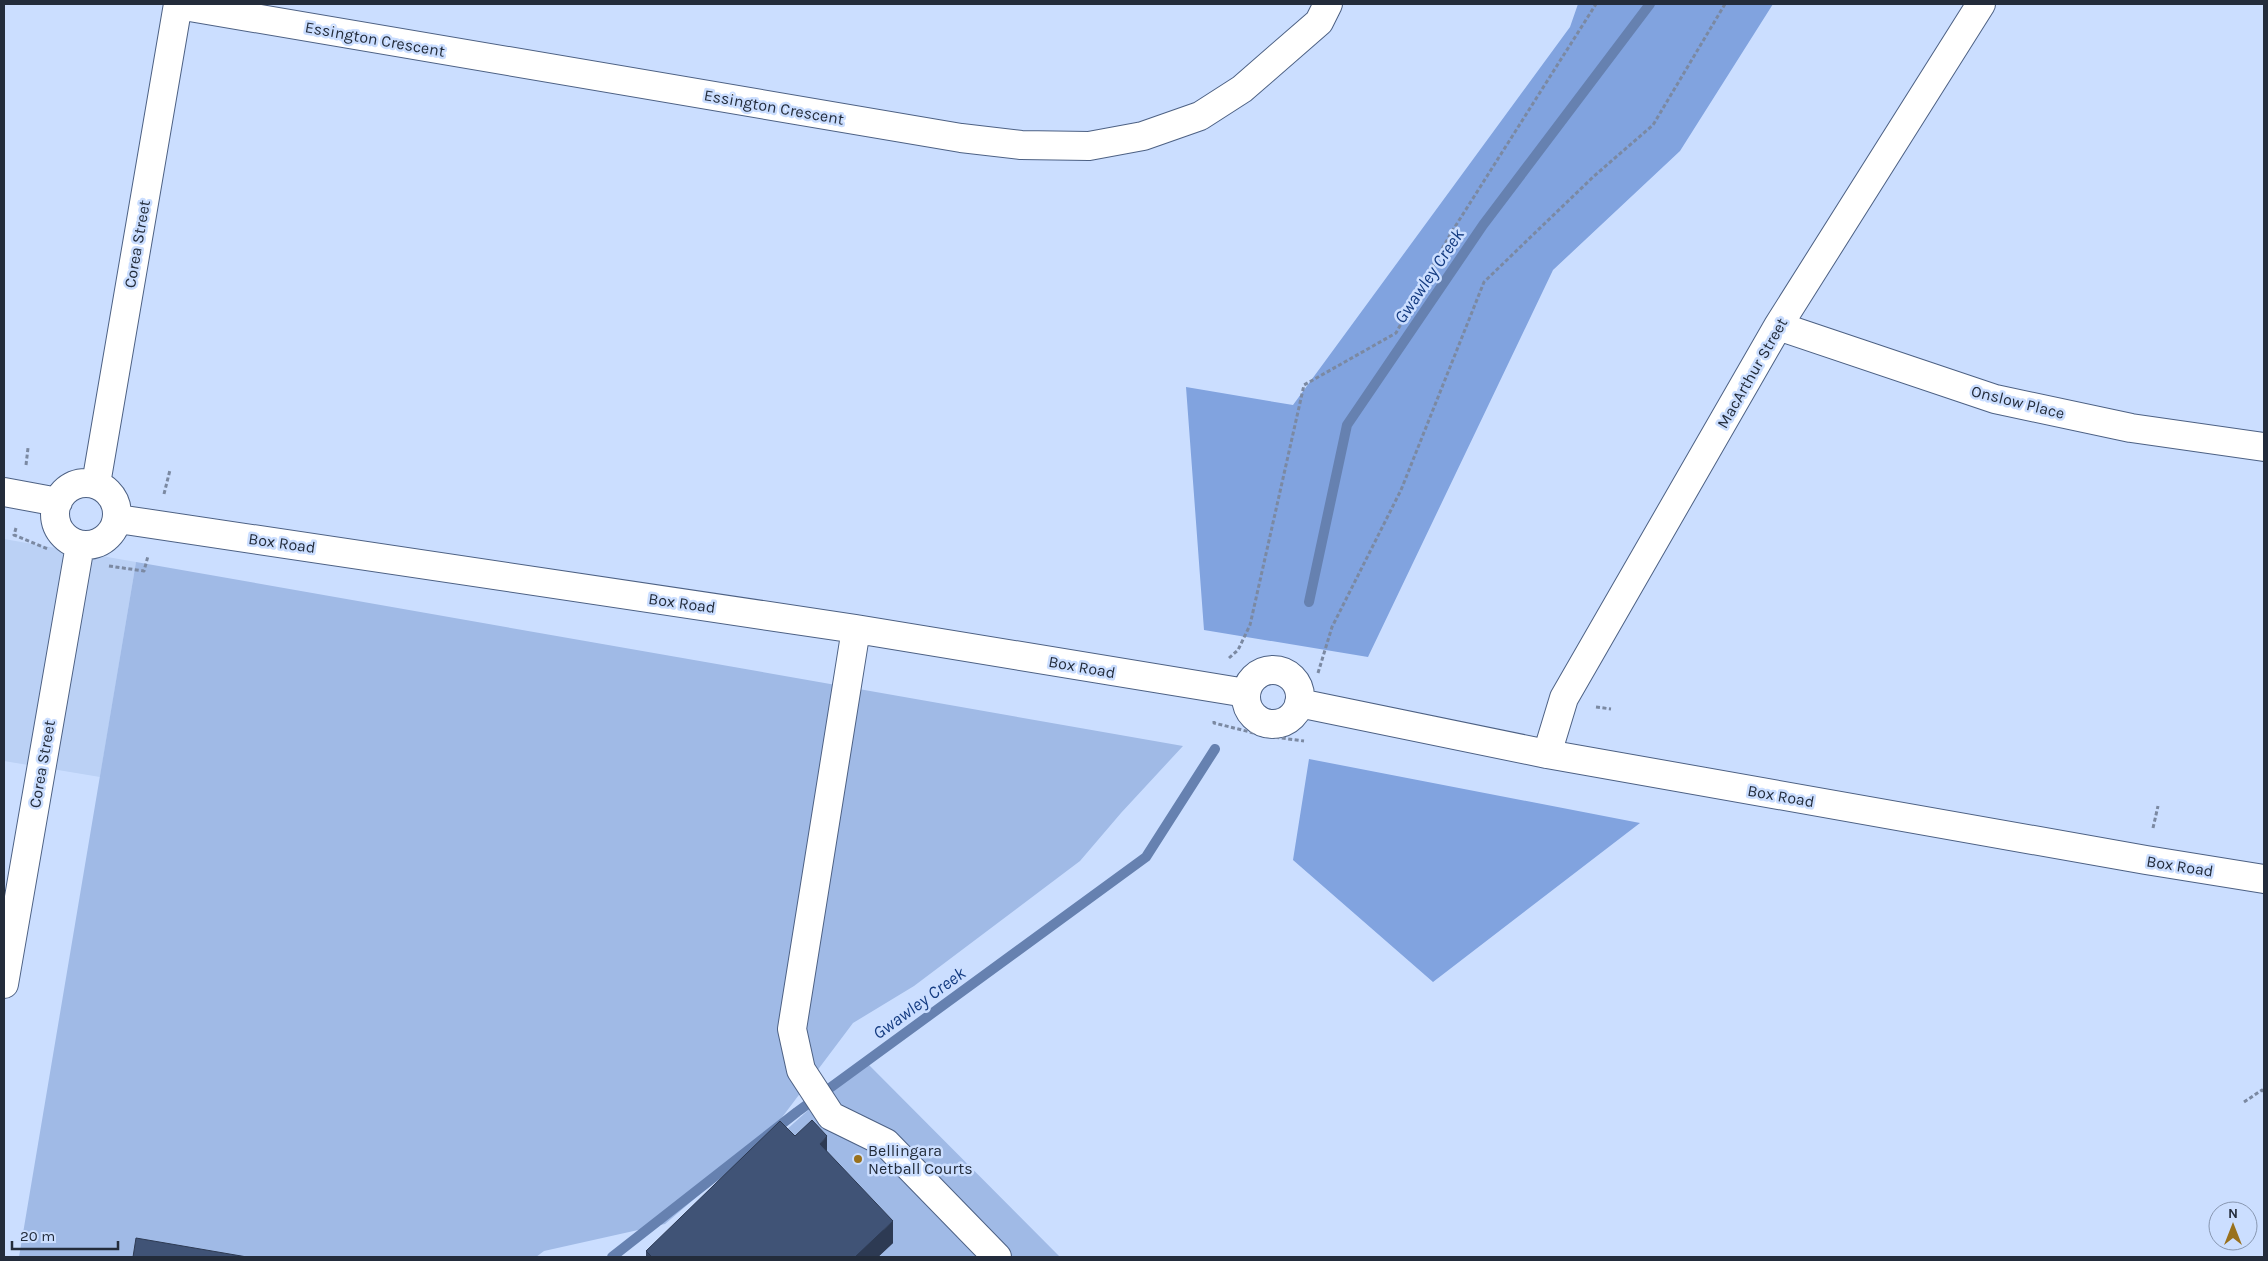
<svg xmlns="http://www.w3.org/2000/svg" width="2268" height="1261" font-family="Karla,sans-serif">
<rect width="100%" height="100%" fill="#cbdeff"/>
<path fill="#bbd1f5" d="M4 539 136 562 100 777 4 761Z"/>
<path fill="#a0bae6" d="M136 562 1183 746 1121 813 1080 861 914 986 853 1023 768 1136 665 1224 544 1251 536 1257H19Z
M864 1060 1060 1257H645Z"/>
<path fill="#81a3df" d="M1578 4H1773L1680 151 1553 270 1368 657 1204 630 1186 387 1293 405 1570 27Z
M1309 759 1640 823 1433 982 1293 860Z"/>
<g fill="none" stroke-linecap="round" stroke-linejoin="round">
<path stroke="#6681b0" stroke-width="10" d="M1309 602 1347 425 1483 225 1650 4
M612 1257 797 1112 1146 857 1215 749"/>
<g stroke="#4d6184" stroke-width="30">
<path id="minor" d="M178 5 961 138 1021 145 1089 146 1143 136 1200 116 1242 89 1319 22 1328 4
M1778 326 1995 399 2131 428 2264 447
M55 514a31 31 0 1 1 62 0a31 31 0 1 1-62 0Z
M96 484 178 4
M4 492 58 502
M118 519 856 629 1246 693
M856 629 792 1029 801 1070 831 1116 886 1143 997 1257
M1246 697a27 27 0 1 1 54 0a27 27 0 1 1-54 0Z
M1299 703 1547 754 2146 860 2264 879
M1547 754 1564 698 1778 326 1981 4
M4 984 80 545"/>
</g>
<path stroke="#7b89a2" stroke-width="3" stroke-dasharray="4 2.5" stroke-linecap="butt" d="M26 465 28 448
M164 494 170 470
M16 528 14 535 48 549
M109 566 144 571 148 556
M1229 658 1238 650 1250 625 1304 385 1396 333 1451 233 1596 4
M1318 673 1332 627 1401 490 1484 282 1593 177 1653 125 1725 4
M1596 707 1611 709
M1214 721V723L1266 736 1304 741
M2153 828 2158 806
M2244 1102 2262 1090 2264 1092"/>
<use href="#minor" stroke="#fff" stroke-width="28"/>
</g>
<path fill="#374765" d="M827 1152 893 1243 878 1257H646V1251Z"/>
<path fill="#2d3a53" d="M827 1136V1158L820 1144Z
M893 1221V1243L878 1257H855Z"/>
<path fill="#405376" stroke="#2d3a53" d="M812 1120 827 1136 820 1144 893 1221 855 1257H652L646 1251 780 1121 795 1136Z
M136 1238 247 1257H133Z"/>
<circle fill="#99711d" stroke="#cbdeff" stroke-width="2" cx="858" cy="1159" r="5"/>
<g text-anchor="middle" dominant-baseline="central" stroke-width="5" stroke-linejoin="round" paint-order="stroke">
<g font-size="16" fill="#232c3b" stroke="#cbdeff">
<text transform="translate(375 39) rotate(10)">Essington Crescent</text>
<text transform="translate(774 107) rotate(10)">Essington Crescent</text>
<text transform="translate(137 244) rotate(-80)">Corea Street</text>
<text transform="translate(1752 373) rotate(-60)">MacArthur Street</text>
<text transform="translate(2018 402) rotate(14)">Onslow Place</text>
<text transform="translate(282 543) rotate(8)">Box Road</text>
<text transform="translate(682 603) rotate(8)">Box Road</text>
<text transform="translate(1082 667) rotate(10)">Box Road</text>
<text transform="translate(42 764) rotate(-80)">Corea Street</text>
<text transform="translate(1781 796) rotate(10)">Box Road</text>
<text transform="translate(2180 866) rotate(9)">Box Road</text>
</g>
<g font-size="16" fill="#232c3b" stroke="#cbdeff" text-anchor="start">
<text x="868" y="1150">Bellingara<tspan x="868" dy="18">Netball Courts</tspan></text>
</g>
<g font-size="18" font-style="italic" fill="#153c82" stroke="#cbdeff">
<text transform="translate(1429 276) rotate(-56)">Gwawley Creek</text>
<text transform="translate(919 1003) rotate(-36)">Gwawley Creek</text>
</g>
</g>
<rect width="2268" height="1261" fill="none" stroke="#232c3b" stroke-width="10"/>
<g transform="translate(2233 1226)"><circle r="24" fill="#cbdeff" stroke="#8897b1"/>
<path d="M0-4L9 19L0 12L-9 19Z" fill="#99711d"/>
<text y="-8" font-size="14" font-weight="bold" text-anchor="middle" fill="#232c3b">N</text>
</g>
<path d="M12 1241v8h106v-8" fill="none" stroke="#232c3b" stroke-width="2.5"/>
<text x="20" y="1241" font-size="15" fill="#232c3b" stroke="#cbdeff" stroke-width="4" paint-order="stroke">20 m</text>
</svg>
